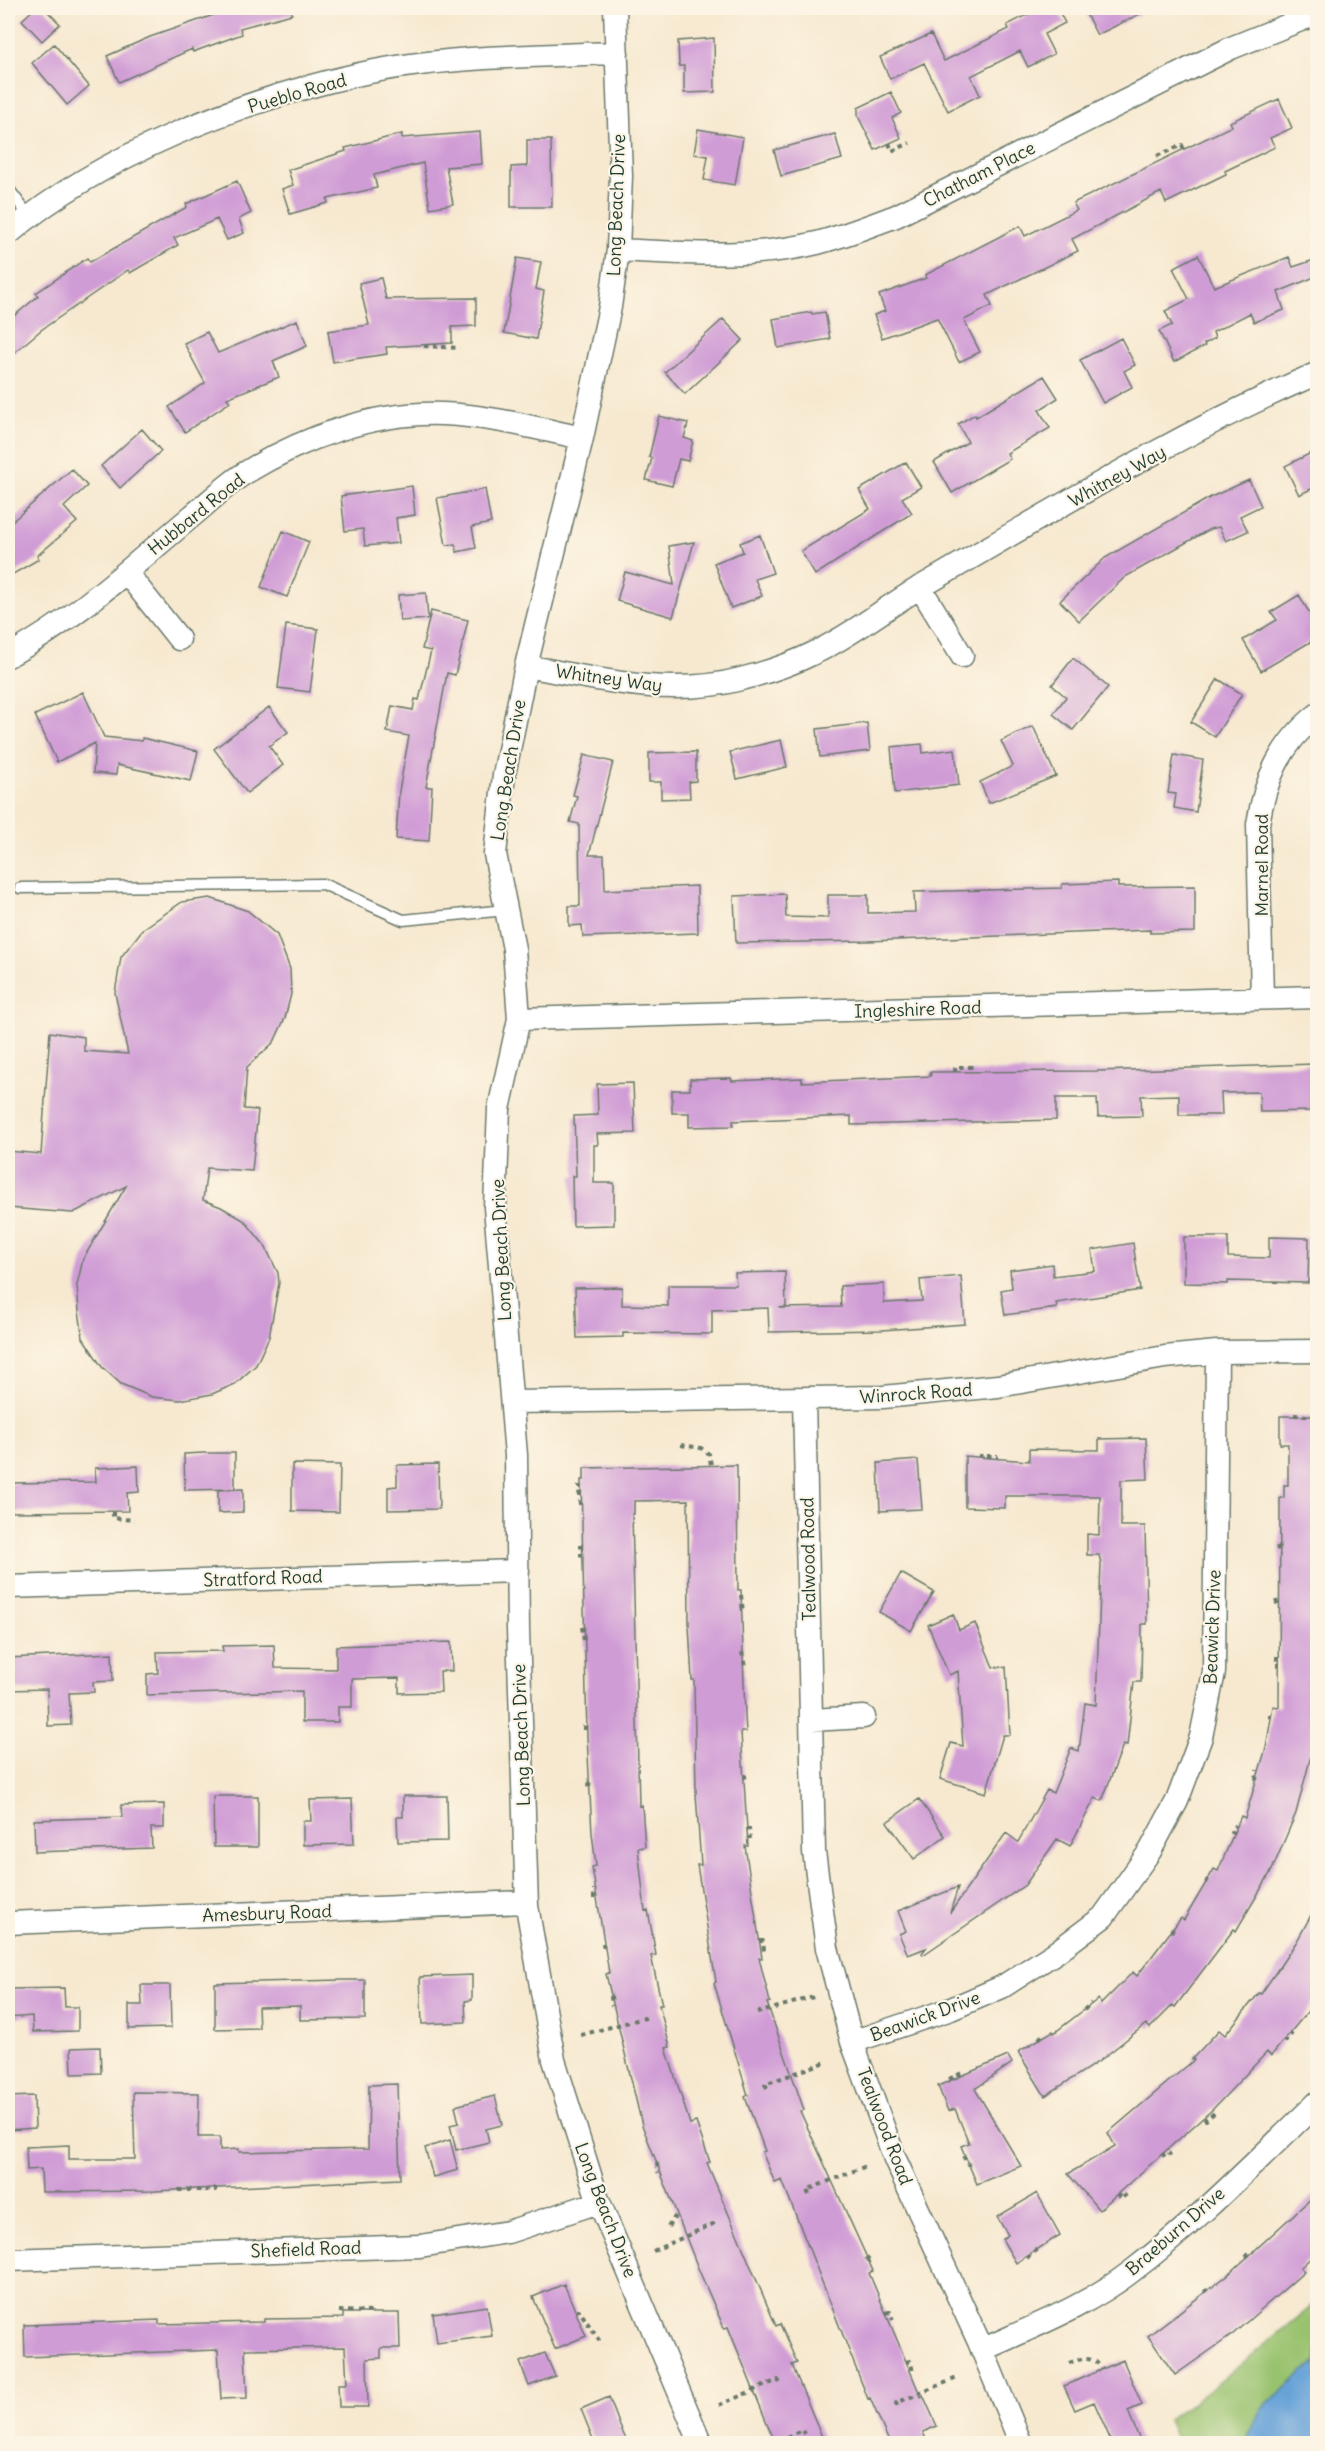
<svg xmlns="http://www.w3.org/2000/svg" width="1325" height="2451" font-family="Delius,sans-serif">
<rect width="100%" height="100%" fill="#fcf5e5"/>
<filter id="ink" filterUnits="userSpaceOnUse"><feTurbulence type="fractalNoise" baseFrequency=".0167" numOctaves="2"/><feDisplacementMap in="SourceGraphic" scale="12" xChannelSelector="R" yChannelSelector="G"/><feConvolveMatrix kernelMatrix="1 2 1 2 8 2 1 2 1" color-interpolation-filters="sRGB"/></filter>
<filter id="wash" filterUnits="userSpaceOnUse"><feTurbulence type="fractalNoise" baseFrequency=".008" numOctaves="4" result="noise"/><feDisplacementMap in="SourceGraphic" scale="24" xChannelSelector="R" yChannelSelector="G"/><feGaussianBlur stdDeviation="1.35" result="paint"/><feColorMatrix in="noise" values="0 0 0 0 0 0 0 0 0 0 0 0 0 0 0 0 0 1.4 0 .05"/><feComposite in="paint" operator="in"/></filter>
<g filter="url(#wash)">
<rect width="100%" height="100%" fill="#f7e9d0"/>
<path fill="#99c26e" stroke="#5c8051" stroke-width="1.5" d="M1317 2302V2443H1178L1168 2420 1212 2388Z"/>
<path fill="#67a3d8" stroke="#437086" stroke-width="1.5" d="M1317 2361V2443H1245C1256 2405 1288 2385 1317 2361Z"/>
<g id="blocks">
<path fill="#d09cd6" d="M35 8H44L60 24 42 41 22 20Z
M234 8H291L292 14 240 28 242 34 193 52 192 49 119 82 107 56 150 37Z
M1041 8H1057L1065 23 1044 34 1054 54 1028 67 1020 51 971 76 980 95 948 111 924 63 890 79 880 57 931 34 944 61 1009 29 1007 25Z
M1083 8H1152L1097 35Z
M714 38 715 92 684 93V66H679L678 41Z
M54 44 89 86 67 105 32 63Z
M891 92 901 113 892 118 901 138 875 150 858 116V108Z
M1279 99 1292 128 1270 138 1275 147 1225 171 1226 174 1166 203 1161 192 1072 239 1078 251 987 295 992 306 964 320 980 352 959 362 937 318 882 338 874 315 885 311 879 295 926 278 925 275 1020 226 1025 236 1077 210 1073 203 1232 126 1230 122Z
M698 129 743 137 735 185 704 180 708 156 694 154Z
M480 132 482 164 446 167 453 204 430 208 423 163 374 175 377 188 327 199 328 203 290 214 282 189 293 185 288 170 346 151 345 148 402 134V138Z
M835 134 842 159 781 176 774 150Z
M527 140H551L552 207H511V167L527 166Z
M237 181 251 213 239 219 244 233 227 240 217 219 174 238 178 245 130 273 128 270 41 330 8 358V321L38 296 36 293 87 258 90 262 187 207 186 204Z
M1198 255 1214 287 1289 257 1293 267 1317 259V276L1278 292 1284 310 1254 322 1250 313 1213 332 1215 338 1204 344 1205 346 1174 362 1159 331 1172 325 1165 311 1189 299 1173 268Z
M517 258 541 262 536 289 544 291 536 339 504 333Z
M381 278 386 299 476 298V326L452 327V343L386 347 387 354 333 362 328 331 369 325 359 283Z
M811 312 812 314 825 312 830 339 778 348 773 319Z
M723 319 743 340 685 394 665 372Z
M297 320 307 346 273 361 279 377 227 398 230 402 185 432 169 407 205 383 184 343 207 332 218 353Z
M1121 338 1135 365 1124 371 1132 387 1103 403 1080 360Z
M1044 376 1058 398 1039 410 1050 428 1007 453 1010 459 952 493 934 462 968 442 958 424 975 414 976 417Z
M659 416 688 423 684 438 693 441 688 461 679 459 672 486 646 480 652 458 649 457Z
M142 429 161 451 120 488 101 466Z
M1317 450V486L1299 495 1285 466Z
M906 462 921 487 902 498 912 513 815 575 801 551 870 509 859 490Z
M72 469 87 486 64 507 77 522 37 556 39 559 8 577V525Z
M1249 480 1261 506 1240 516 1248 531 1226 541 1219 527 1210 529 1125 577 1079 621 1060 601 1105 558 1211 497Z
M412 486 415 515 396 518 399 543 365 546 363 529 345 531 341 496Z
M485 489 491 523 472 527 476 548 457 552 455 544 446 545 437 498Z
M283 531 309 542 287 597 261 587Z
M760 535 773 573 755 579 762 596 731 608 714 563 743 552 740 543Z
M694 542 673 617 617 601 625 572 674 585 669 546Z
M426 593 428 619 400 621 398 595Z
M1299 595 1317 626V638L1261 671 1243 640 1277 620 1271 612Z
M431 611 468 620 455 675 447 673 426 787H432L429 841 396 839 399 791 409 736 387 732 392 706 413 710 415 699 419 700 431 651 422 649Z
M286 625 318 629 310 692 278 688Z
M1073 658 1108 687 1073 730 1053 714 1066 697 1052 685Z
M1218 679 1242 694 1215 737 1191 722Z
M83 692 104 737 142 741V738L198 751 191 781 117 765 116 775 93 773 95 743 57 762 35 715Z
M269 707 288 732 269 746 283 765 247 793 214 749Z
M867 723 870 751 820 757 817 729Z
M1033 726 1056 776 989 803 980 782 1013 766 1001 741Z
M781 740 787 767 737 779 730 752Z
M922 744 923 753 955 749 959 785 895 793 891 747Z
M696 752V781L689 782 690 798 661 799V782H649V753Z
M584 755 613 762 589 855H604L605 890 697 886 698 933 583 937 582 925 569 926V906H580L579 824 570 822 577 796 573 795Z
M1174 755 1203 760 1196 812 1174 808 1176 794 1168 793Z
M1118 882V887L1195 886V932L1150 933V930L868 941 736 943 734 896 785 894 786 917 828 918V895H868V913L915 912 914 892 1062 888V884Z
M210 898 248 911 277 935 290 969 291 994 285 1018 274 1042 247 1067 244 1109 258 1110 252 1171 207 1168 203 1200 221 1207 245 1221 265 1246 278 1273 279 1283 269 1337 256 1365 235 1384 212 1394 180 1400 152 1397 121 1384 102 1367 83 1338 79 1311 77 1285 83 1259 126 1186 73 1213 8 1208V1151L41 1154 50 1032 84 1037V1051L128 1054 115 993 121 957 143 929 182 902Z
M1314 1064V1111L1260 1112 1259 1092 1221 1093 1222 1115H1179V1095L1141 1096 1142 1116 1098 1117 1097 1098H1056V1120L851 1125V1116L733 1121V1126L689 1127V1113H672V1090H690V1079L731 1078 732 1081 802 1078V1082L931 1076 930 1072 1097 1071Z
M633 1083 635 1133 597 1134 598 1145H594V1183H614V1225L573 1226 572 1176H576L574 1116 598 1115 597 1084Z
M1184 1237H1228V1257L1269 1258V1237L1309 1238 1308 1283 1228 1281V1284L1184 1283Z
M1133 1243 1140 1290 1056 1303 1057 1308 1005 1315 1001 1290 1012 1288 1010 1270 1052 1264 1053 1276 1095 1271 1092 1250Z
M785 1272 786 1307 779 1308 841 1307 840 1286 884 1284V1303L922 1301 920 1280 961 1276 965 1324 882 1330 769 1332 768 1308 712 1310V1334L623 1333V1337L577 1338 575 1288 622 1287V1305L668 1306V1285H736L735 1273Z
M1280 1416H1317V1733L1296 1813 1272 1870 1236 1931 1234 1929 1175 2007 1173 2005 1150 2028 1146 2024 1098 2062 1045 2096 1018 2052 1053 2031 1054 2033 1098 1999 1101 2004 1133 1972 1137 1976 1181 1918 1184 1920 1214 1869 1218 1871 1241 1816 1245 1818 1266 1748 1273 1706 1279 1707 1280 1498H1284V1485H1288V1444H1280Z
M1146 1438 1148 1479 1121 1480V1526H1145L1147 1624H1142L1141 1682H1134L1127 1746 1123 1745 1102 1801 1095 1798 1070 1846 1057 1839 1025 1885 923 1955 922 1953 926 1948 908 1955 899 1934 906 1931 898 1911 958 1887 950 1913 1006 1833 1018 1842 1047 1790 1053 1793 1071 1748 1079 1751 1085 1703 1096 1705 1101 1563 1099 1555H1087V1534L1099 1535 1100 1496H1005V1508L965 1507V1456L1029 1461V1449L1099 1450V1439Z
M204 1453H235V1489L185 1490 184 1454Z
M918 1460 922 1509 880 1511 878 1463Z
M292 1464 340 1465 339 1512 292 1511Z
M438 1464 439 1509 388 1510V1487L397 1486V1465Z
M737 1465 738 1590H741L745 1716 746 1732H741L748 1846H745L762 1958H759L770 2002 767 2003 804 2110 800 2111 873 2271 869 2273 921 2397 923 2395 937 2426 923 2432 928 2444H890L870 2398 868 2399 782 2180 775 2183 762 2152 765 2151 745 2097 748 2095 714 1983 716 1982 697 1865H701L696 1794 694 1680H692L689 1625 688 1500 634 1501V1514H632L639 1806 642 1805 645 1847 638 1848 645 1911 648 1910 656 1955 651 1956 662 2005H659L670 2047 666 2048 690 2124 696 2122 710 2162 707 2163 776 2326 780 2324 797 2363 792 2365 825 2444H776L769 2428 728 2327 724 2328 698 2268 642 2125 606 1974 609 1973 592 1867 596 1866 592 1833 587 1736 581 1480H584V1468Z
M138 1466 139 1492 127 1493 128 1511 8 1512V1483L96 1482 95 1468Z
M243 1489V1512L218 1513V1490Z
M901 1573 934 1592 911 1631 879 1612Z
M953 1614 959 1630 975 1623 993 1667H1006L1010 1735H1003L986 1793 940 1779 951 1743 963 1746 958 1671 949 1675 928 1625Z
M451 1642 452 1671H440L441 1692 399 1693V1678L352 1679V1707H338V1722H302V1691L147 1695V1674L158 1673 157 1652 223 1651 222 1646 274 1645 275 1668 336 1669V1646Z
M112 1653 113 1681 93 1682 94 1692 69 1693 71 1725 48 1726 47 1689 8 1690V1658Z
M213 1796H258V1847H214Z
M403 1796H447L448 1841 398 1842 397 1817H403Z
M352 1799 354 1844 303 1845V1821H311L310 1800Z
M919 1799 945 1836 914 1859 887 1822Z
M164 1804V1828H151L152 1848 35 1852 34 1820 122 1817 121 1805Z
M1317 1904V1996L1308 2011 1271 2056 1267 2052 1213 2109 1099 2210 1068 2174 1115 2146 1108 2133 1194 2060 1192 2059 1219 2030 1225 2035 1259 1993 1261 1994 1297 1941Z
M472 1975V2000L465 2001 466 2022 422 2024 420 1977Z
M342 1980H365V2019L300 2020V2006L258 2007 259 2028 215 2029V1983Z
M141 1985H170L171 2028 129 2029V2005H142Z
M64 1988 65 2007H78V2031L33 2032 32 2016 8 2018V1989Z
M100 2047 101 2073 72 2074 71 2048Z
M1008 2056 1012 2063 975 2089 1021 2166 977 2184 961 2146 969 2143 955 2109 948 2111 938 2086Z
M397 2084 400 2179 155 2191 42 2192 41 2169 27 2170 26 2147 69 2145V2159H135L133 2092 199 2093 198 2137H220V2150L239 2149V2152L368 2149 369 2085Z
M34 2096 35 2128 8 2130V2097Z
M495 2096 502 2125 486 2129 489 2142 456 2150 450 2125 459 2123 455 2106Z
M450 2140 458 2170 433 2177 425 2148Z
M1037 2193 1060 2235 1016 2263 1002 2239 1008 2235 997 2217Z
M1317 2193V2252L1300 2268 1304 2272 1232 2335 1175 2375 1148 2336 1229 2274Z
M564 2284 586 2336 555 2349 533 2297Z
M487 2306 492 2336 437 2343 433 2314Z
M343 2313H399L400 2348H381V2358L367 2359 368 2407H339L338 2384H347L345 2347 245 2349 247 2398 221 2399 218 2350 25 2357 24 2325 159 2320V2324L264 2322V2319L343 2318Z
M545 2353 555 2376 529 2386 520 2362Z
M1123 2360 1142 2405 1128 2411 1141 2443H1112L1094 2402 1075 2410 1064 2386Z
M609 2397 620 2426 628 2444H595L581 2409Z"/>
</g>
</g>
<g filter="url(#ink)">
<use href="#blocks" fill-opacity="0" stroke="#6b796b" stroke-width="1.5"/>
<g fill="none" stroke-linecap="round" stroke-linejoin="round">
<g stroke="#6b796b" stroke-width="13">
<path id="service" d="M8 188 29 216
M20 888 323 884 403 920 506 910"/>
</g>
<g stroke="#6b796b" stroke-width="25">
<path id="minor" d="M615 8 621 176 618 250 610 307 582 438 526 666 504 775 495 854 514 949 519 1019 499 1109 495 1207 516 1455 518 1629 527 1906 554 2060 597 2197 701 2444
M8 234C103 154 239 101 360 74 441 56 534 56 617 53
M618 250C684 253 751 259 817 243 844 236 869 226 896 216L1231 48 1318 13
M126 572 179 639
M920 587 962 656
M8 656C77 619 132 566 192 516 209 502 226 485 245 473 302 438 375 411 443 414 490 416 536 428 582 438
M526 666C597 679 670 698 741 679 765 673 792 664 814 653 853 635 888 605 926 584 1054 510 1182 431 1318 373
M1262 998 1258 824C1265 779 1281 743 1318 714
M519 1019 1318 997
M804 1399 814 1852 827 1948 852 2042 895 2159 979 2342 1021 2444
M512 1402 883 1397 998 1386 1165 1357 1217 1352 1318 1351
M8 1587 518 1571
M811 1720 864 1717
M8 1923 526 1902
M852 2042 951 2009 1002 1987 1055 1953 1103 1917 1150 1851 1177 1801 1201 1737 1214 1672 1217 1352
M8 2260 420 2246 508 2232 599 2202
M982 2350C1032 2327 1087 2306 1132 2271 1198 2221 1257 2160 1318 2102"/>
</g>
<path stroke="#6b796b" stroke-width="4" stroke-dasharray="4.5 4.5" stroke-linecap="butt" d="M889 143 892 151 910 143
M1157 156 1182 145 1184 150
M424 346 460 348
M955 1072V1067H973
M1294 1415 1308 1416
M681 1445 701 1448 709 1454 711 1465
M978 1456H998
M580 1505 579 1487H581
M113 1512V1518L134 1520
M581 1544V1559L584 1558
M1277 1546 1280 1555
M741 1595 743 1612
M1276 1600 1278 1607
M582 1627 584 1640
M742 1652 745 1667
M1277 1656V1665H1280
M1270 1714V1722
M584 1730V1722H587
M743 1776H745L746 1783
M1256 1780 1257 1770
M589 1787 590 1779
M747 1830 749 1829 750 1839
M1234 1833 1231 1832 1235 1825
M1206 1883 1209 1877
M594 1899V1889
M1171 1932 1175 1924
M759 1941H763L764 1951
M603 1943 604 1951
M611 1996 612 2006
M1084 2010 1091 2003
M757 2013 817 1996
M581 2035 644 2018 645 2022
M1039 2039 1044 2033
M1284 2040 1286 2041 1292 2033
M949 2079 962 2073 963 2075
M767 2088 765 2084 826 2062
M1204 2118 1206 2120 1214 2113
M1162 2153 1165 2157 1171 2153
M963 2156 969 2165
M657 2163 658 2173
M178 2190H215L216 2187
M1117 2194 1121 2199 1129 2192
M809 2195 807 2190 866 2166
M668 2227 676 2215
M653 2251 713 2224 715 2227
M866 2257 871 2263
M1246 2257 1252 2251 1254 2252
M1027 2258 1038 2249
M1204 2292 1212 2287
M339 2311 373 2312
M576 2311 579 2310 602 2345
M886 2313 890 2312 893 2320
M906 2362 910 2361 913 2371
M1069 2363C1082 2358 1095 2355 1102 2370
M719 2405 778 2380 781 2385
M897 2406 896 2403 957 2378
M770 2444 802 2430 804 2434"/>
<use href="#service" stroke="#fff" stroke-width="10"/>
<use href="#minor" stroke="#fff" stroke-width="22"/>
</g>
</g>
<g text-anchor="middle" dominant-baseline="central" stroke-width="4.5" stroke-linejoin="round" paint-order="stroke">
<g font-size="18" fill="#1f3d34" stroke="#fcf5e5">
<text transform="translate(297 93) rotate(-16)">Pueblo Road</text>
<text transform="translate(979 174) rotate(-27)">Chatham Place</text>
<text transform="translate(616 205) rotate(-88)">Long Beach Drive</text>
<text transform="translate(1117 476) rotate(-29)">Whitney Way</text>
<text transform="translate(196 514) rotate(-39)">Hubbard Road</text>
<text transform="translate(609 678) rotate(8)">Whitney Way</text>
<text transform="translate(508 770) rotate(-81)">Long Beach Drive</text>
<text transform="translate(1261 865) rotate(-90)">Marnel Road</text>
<text transform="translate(918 1009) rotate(-2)">Ingleshire Road</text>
<text transform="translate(501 1250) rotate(-93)">Long Beach Drive</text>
<text transform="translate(916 1393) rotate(-4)">Winrock Road</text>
<text transform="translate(808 1559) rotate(-91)">Tealwood Road</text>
<text transform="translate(263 1578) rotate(-2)">Stratford Road</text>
<text transform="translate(1212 1627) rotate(-88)">Beawick Drive</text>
<text transform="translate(521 1735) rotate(-92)">Long Beach Drive</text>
<text transform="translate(267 1913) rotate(-2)">Amesbury Road</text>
<text transform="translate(925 2016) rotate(-20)">Beawick Drive</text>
<text transform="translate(885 2126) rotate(69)">Tealwood Road</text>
<text transform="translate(606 2210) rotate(69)">Long Beach Drive</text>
<text transform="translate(1175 2231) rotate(-41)">Braeburn Drive</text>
<text transform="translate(306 2249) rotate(-2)">Shefield Road</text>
</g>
</g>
<rect width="1325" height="2451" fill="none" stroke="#fcf5e5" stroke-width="30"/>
</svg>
